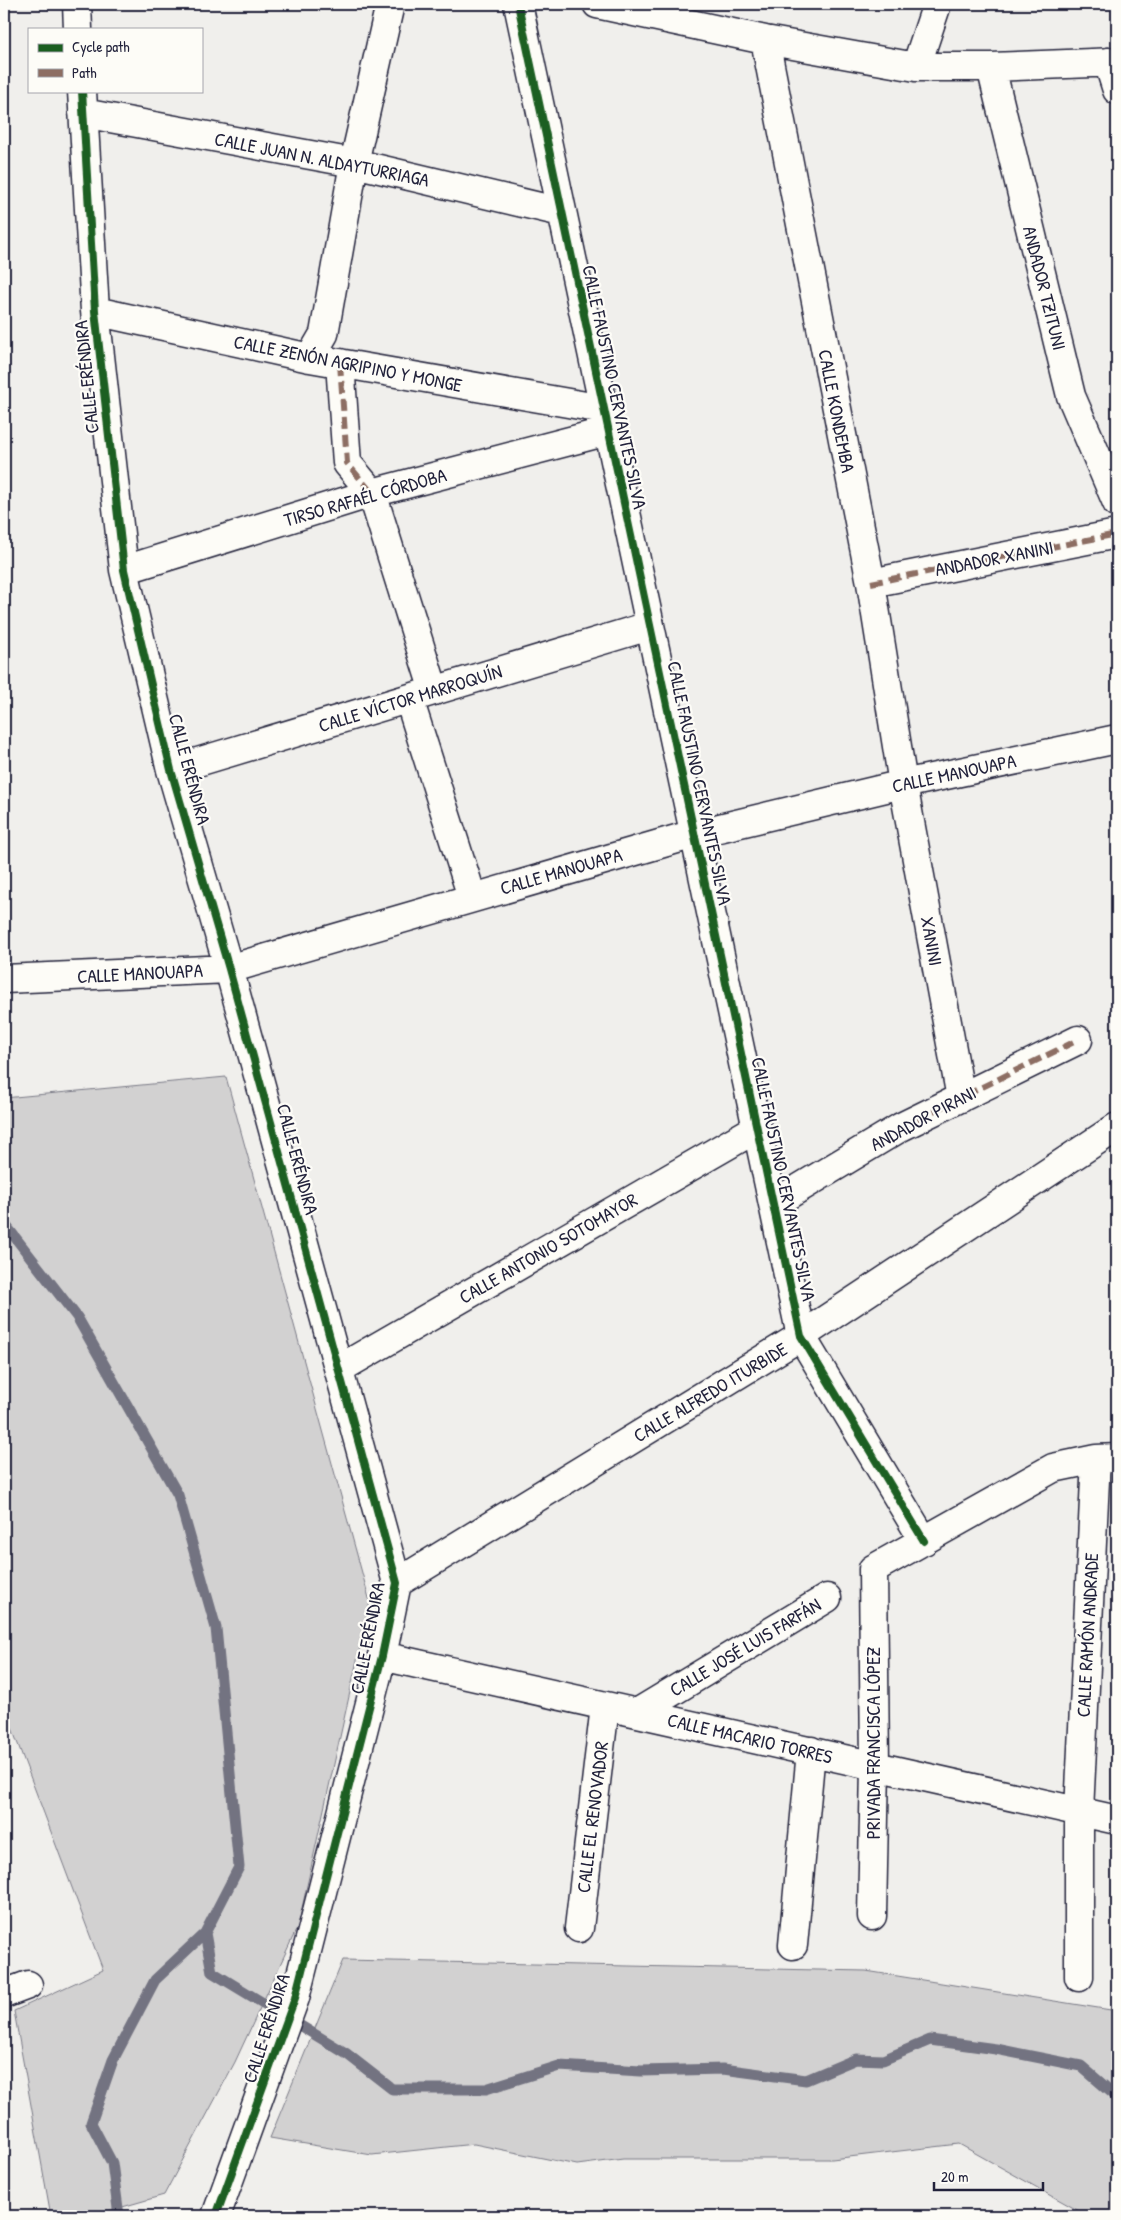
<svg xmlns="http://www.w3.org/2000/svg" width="1121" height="2220" font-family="'Patrick Hand',sans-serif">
<rect width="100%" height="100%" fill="#f0efec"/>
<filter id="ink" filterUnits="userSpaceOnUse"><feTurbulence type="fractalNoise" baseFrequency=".02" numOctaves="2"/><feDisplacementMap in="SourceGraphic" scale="10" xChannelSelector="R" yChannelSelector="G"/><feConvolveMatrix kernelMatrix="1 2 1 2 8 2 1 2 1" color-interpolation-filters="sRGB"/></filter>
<g filter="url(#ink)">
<path fill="#d2d1d1" stroke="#7a7a86" d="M226 1077 370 1602 298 1926 235 2062 164 2195 91 2216H51L14 2011 103 1970 4 1707V1098Z
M343 1960 866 1971 1117 2011V2216H1088L959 2144 832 2159H623L577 2165 474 2144 372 2155 270 2138Z"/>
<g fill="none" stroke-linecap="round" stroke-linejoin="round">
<path stroke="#737381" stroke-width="11" d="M4 1223 77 1317 178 1495 216 1628 239 1867 205 1933 155 1980 113 2060 91 2123 112 2163 119 2216
M205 1933 212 1972 347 2054 392 2089H486L559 2066 641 2071 723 2069 806 2080 856 2059 883 2060 930 2040 996 2049 1081 2066 1117 2097"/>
<g stroke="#22223b" stroke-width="31">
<path id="minor" d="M77 4 78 29
M518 4 801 1336 924 1541
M597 4 765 40 916 67H991L1117 62
M765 40 871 583 903 784 961 1098
M1108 62 1117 90
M916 67 937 4
M991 67 1071 396 1117 503
M82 91 95 311 124 570 171 770 229 969 397 1583 382 1656 295 1998 216 2216
M83 113 354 163 561 212
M95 311 310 358 603 409
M310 358 324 334 354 163 390 4
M340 363 347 463 372 493 434 691
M124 570 372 493 608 431
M871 583 1117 534
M409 699 472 897
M171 770 649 626
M4 979 229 969 694 834 903 784 1117 739
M773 1204 901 1127 1078 1040
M339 1369 757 1128
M397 1583 801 1336 1117 1127
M382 1656 1117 1820
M637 1713 827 1598
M872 1916 875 1766 873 1569 1053 1468 1096 1459 1117 1458
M579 1928 605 1706
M793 1945 811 1751
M1079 1977V1811L1096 1459
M4 1994 28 1985"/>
</g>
<use href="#minor" stroke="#fdfcf7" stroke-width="28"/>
<path stroke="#8d6e63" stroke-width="6" stroke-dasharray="12 6" stroke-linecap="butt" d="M340 363 347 463 372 493
M871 583 1117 534
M901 1127 1078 1040"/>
<g stroke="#fdfcf7" stroke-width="11">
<path id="cycleway" d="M518 4 801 1336 924 1541
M82 91 95 311 124 570 171 770 229 969 397 1583 382 1656 295 1998 216 2216"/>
</g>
<use href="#cycleway" stroke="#1b5e20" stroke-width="8"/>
</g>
</g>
<g text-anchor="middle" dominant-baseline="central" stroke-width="4.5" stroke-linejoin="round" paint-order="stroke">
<g font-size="19" fill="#22223b" stroke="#fdfcf7">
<text transform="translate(322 159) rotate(11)">CALLE JUAN N. ALDAYTURRIAGA</text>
<text transform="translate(1045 288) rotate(76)">ANDADOR TZITUNI</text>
<text transform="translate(348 363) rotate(11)">CALLE ZENÓN AGRIPINO Y MONGE</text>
<text transform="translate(86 377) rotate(-96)">CALLE ERÉNDIRA</text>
<text transform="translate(615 387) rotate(78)">CALLE FAUSTINO CERVANTES SILVA</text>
<text transform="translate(837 411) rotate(79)">CALLE KONDEMBA</text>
<text transform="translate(365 497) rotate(-16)">TIRSO RAFAÉL CÓRDOBA</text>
<text transform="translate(994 558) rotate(-11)">ANDADOR XANINI</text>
<text transform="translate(410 698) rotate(-17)">CALLE VÍCTOR MARROQUÍN</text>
<text transform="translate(190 769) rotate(75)">CALLE ERÉNDIRA</text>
<text transform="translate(954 773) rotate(-12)">CALLE MANOUAPA</text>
<text transform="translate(700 783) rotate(78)">CALLE FAUSTINO CERVANTES SILVA</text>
<text transform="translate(561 871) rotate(-16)">CALLE MANOUAPA</text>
<text transform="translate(932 941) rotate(80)">XANINI</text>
<text transform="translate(140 973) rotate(-3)">CALLE MANOUAPA</text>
<text transform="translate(923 1118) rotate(-28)">ANDADOR PIRANI</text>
<text transform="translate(298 1159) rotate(75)">CALLE ERÉNDIRA</text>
<text transform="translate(784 1179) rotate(78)">CALLE FAUSTINO CERVANTES SILVA</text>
<text transform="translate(548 1248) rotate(-30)">CALLE ANTONIO SOTOMAYOR</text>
<text transform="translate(710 1392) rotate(-31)">CALLE ALFREDO ITURBIDE</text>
<text transform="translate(1087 1635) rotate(-87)">CALLE RAMÓN ANDRADE</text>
<text transform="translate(367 1638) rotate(-79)">CALLE ERÉNDIRA</text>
<text transform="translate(745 1647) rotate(-31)">CALLE JOSÉ LUIS FARFÁN</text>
<text transform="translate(750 1738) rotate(13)">CALLE MACARIO TORRES</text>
<text transform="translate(873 1743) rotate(-90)">PRIVADA FRANCISCA LÓPEZ</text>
<text transform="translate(592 1817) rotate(-83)">CALLE EL RENOVADOR</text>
<text transform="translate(266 2028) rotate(-72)">CALLE ERÉNDIRA</text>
</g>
</g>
<rect width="1121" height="2220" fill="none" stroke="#fdfcf7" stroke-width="20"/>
<rect x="10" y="10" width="1101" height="2200" fill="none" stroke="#22223b" stroke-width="2" filter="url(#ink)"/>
<rect x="28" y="28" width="175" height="65" fill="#fdfcf7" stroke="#a5a5ac"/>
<rect x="38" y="44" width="25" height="8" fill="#1b5e20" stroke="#a5a5ac"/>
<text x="72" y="52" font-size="15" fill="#22223b">Cycle path</text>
<rect x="38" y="69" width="25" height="8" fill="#8d6e63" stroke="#a5a5ac"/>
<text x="72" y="78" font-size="15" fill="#22223b">Path</text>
<path d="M934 2182v8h109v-8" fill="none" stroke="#22223b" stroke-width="2.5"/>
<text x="941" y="2182" font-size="15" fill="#22223b" stroke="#fdfcf7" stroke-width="4" paint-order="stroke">20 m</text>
</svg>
